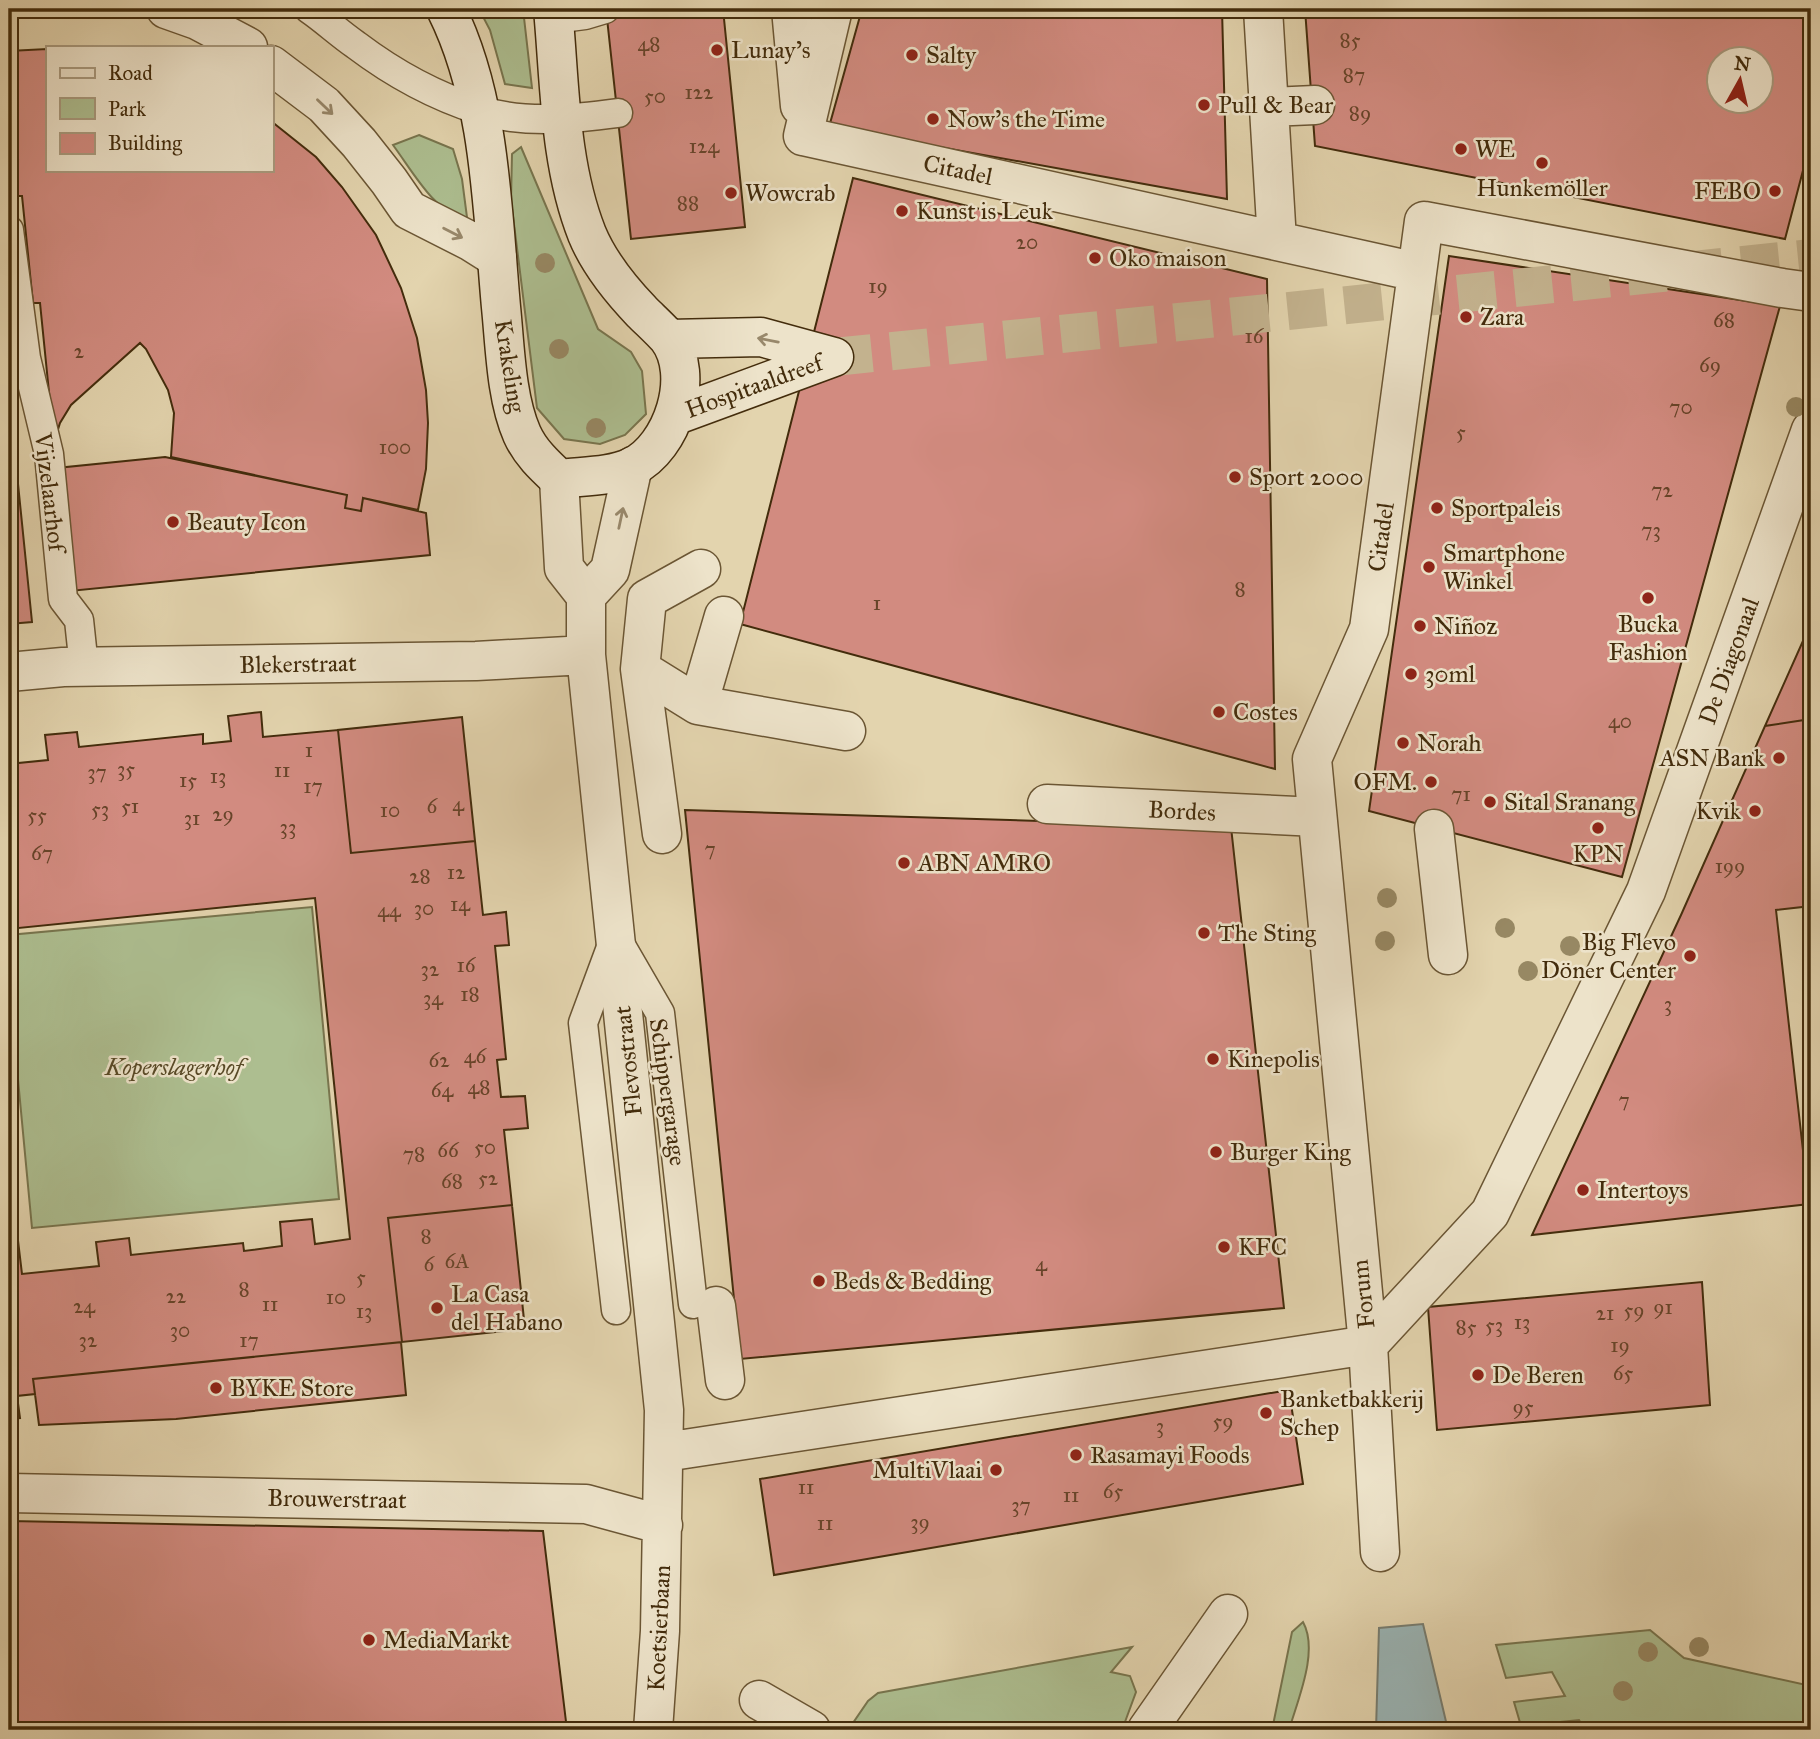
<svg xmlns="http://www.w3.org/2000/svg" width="1820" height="1739" font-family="'IM FELL Great Primer',serif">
<rect width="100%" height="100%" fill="#e3d4ae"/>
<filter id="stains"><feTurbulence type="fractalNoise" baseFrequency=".00286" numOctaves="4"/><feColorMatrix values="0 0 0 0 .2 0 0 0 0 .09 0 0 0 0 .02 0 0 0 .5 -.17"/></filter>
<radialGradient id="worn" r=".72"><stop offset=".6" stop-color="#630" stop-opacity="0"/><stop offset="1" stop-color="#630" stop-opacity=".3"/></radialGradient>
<path fill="#adbe90" stroke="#78754e" stroke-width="2" d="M479 9H523L532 88 505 84 490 30Z
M419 135 453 149 462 179 468 225C431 206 417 178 393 145Z
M521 147 598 329 631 352 642 371 646 414 625 435 600 444 564 439 537 408 511 200 512 154Z
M312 907 339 1199 32 1228 9 984V935Z
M1303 1622C1319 1651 1298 1699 1289 1730H1272L1292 1632Z
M1650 1630 1684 1658 1811 1686V1730H1585L1579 1720 1521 1726 1514 1702 1565 1696 1552 1672 1506 1678 1496 1645Z
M1132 1647 1111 1672 1130 1676 1136 1692 1122 1730H866L853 1723 868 1701 878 1693Z"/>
<path fill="#9ab5b6" stroke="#777e72" stroke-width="2" d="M1423 1624 1448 1730H1376L1379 1628Z"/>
<path fill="#d28b80" stroke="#432c0c" stroke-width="2" fill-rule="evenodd" d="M606 9H723L745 227 631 239Z
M862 9H1222L1227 199 829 127Z
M1305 9H1811V140L1785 239 1315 146ZM1718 60H1760V102H1718Z
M47 49V170H271V121L316 157 342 187 376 235 401 288 417 338 426 390 428 423 426 469 418 510 363 498 361 511 345 508 347 495 171 457 174 413 168 390 146 349 140 343 71 405 60 423 54 442 40 303H33L22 196H13L10 160 18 159 9 74V51Z
M853 178 1267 279 1275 769 740 624Z
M1449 256 1780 306 1622 877 1369 811Z
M9 395 32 622 9 624Z
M165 457 347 495 345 508 361 511 363 498 426 513 430 555 70 591 57 468Z
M1811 623V719L1765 726Z
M261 712 263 737 338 730 351 853 475 841 483 915 506 912 509 945 495 946 506 1059 497 1060 501 1097 525 1096 528 1128 504 1130 512 1205 388 1218 402 1342 33 1379 35 1394 17 1396 20 1418 9 1419V1208L14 1207 22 1274 99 1266 96 1242 129 1238 131 1255 243 1243 244 1251 282 1246 280 1222 312 1219 315 1244 350 1239 315 898 9 929V764L48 760 45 735 77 732 79 747 203 734V744L231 741 228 716Z
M462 717 475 841 351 853 338 730Z
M1811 719V906L1776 910 1809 1204 1532 1235 1681 915 1765 726Z
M685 810 1231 827 1284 1308 740 1359Z
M512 1205 525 1329 402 1342 388 1218Z
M1702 1282 1710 1405 1437 1430 1428 1307Z
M401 1342 406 1395 176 1419 39 1425 33 1379Z
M1289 1390 1303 1484 774 1575 760 1479Z
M9 1521 543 1531 567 1730H9Z"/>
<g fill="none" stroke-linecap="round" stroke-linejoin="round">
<path stroke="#c3b28e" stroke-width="38" stroke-dasharray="38 19" stroke-linecap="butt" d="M834 357 1811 258"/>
<g stroke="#6b5634" stroke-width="31">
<path id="lane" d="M309 9C325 20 340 34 356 45 393 73 435 96 479 110 522 124 574 119 618 113
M554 19 585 15 605 9
M9 230 26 358 49 454 63 599 79 620 84 667
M613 942 583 1023 616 1310
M620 944 660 1013 693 1304"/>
</g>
<g stroke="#6b5634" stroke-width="41">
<path id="street" d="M166 9 197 20 248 47
M791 9 800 106
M1263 9 1277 241
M271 65 324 105 359 143 389 181 409 210 470 241 497 258
M1269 107 1315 105
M803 136 1417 272
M803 136 833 9
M559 479 564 568 586 596V655L664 1410 660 1631 653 1730
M586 596 610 570 633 466
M640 669 698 705 846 731
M9 672 63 667 476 661 586 655
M698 705 724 616
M1047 804 1317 817
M1434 829 1448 955
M662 834 640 669 647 599 701 569
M716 1306 725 1380
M1368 1345 1312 759 1369 629 1424 221 1782 288 1811 292
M1368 1345 1490 1213 1646 891 1811 430
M665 1452 1368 1345 1380 1552
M9 1493 586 1504 663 1525
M759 1700 811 1730
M1147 1730 1228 1614"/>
</g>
<g stroke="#432c0c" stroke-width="41">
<path id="secondary" d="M446 9C491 99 492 208 501 307 505 346 506 398 522 434 530 452 544 465 559 479 582 476 610 477 632 467 673 447 696 375 668 338 660 329 650 320 642 312 620 289 599 263 587 234 559 163 560 83 553 9
M669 339 761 337 834 357
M674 416 834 357"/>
</g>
<use href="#lane" stroke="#ede3ca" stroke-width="28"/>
<use href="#street" stroke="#ede3ca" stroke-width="38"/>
<use href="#secondary" stroke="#ede3ca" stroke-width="38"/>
</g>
<g fill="#978863">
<circle cx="545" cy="263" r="10"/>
<circle cx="559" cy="349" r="10"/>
<circle cx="1796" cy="407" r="10"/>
<circle cx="596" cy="428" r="10"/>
<circle cx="1387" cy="898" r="10"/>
<circle cx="1505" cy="928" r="10"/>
<circle cx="1385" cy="941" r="10"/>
<circle cx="1570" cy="946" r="10"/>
<circle cx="1528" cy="971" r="10"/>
<circle cx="1699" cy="1647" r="10"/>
<circle cx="1648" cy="1652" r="10"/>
<circle cx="1623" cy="1691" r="10"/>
</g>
<defs><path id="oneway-shaft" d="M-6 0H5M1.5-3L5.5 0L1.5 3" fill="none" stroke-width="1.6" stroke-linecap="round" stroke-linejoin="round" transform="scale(1.75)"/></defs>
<g stroke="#98886b">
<use href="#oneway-shaft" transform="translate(325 107) rotate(44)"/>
<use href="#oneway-shaft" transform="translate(453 233) rotate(27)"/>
<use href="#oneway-shaft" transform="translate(768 340) rotate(-169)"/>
<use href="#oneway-shaft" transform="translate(621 518) rotate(-78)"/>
</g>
<g fill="#8f2418" stroke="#ede3ca" stroke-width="2.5">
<circle cx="717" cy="50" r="7"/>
<circle cx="912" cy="55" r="7"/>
<circle cx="1204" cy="105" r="7"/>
<circle cx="933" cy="119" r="7"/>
<circle cx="1461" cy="149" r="7"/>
<circle cx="1542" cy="163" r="7"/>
<circle cx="1775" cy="191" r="7"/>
<circle cx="731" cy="193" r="7"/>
<circle cx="902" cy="211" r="7"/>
<circle cx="1095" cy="258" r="7"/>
<circle cx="1466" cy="317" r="7"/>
<circle cx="1235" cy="477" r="7"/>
<circle cx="1437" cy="508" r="7"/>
<circle cx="173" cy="522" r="7"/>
<circle cx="1429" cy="567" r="7"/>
<circle cx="1648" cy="598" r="7"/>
<circle cx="1420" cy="626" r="7"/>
<circle cx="1411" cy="674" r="7"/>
<circle cx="1219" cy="712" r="7"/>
<circle cx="1403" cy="743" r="7"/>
<circle cx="1779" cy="758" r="7"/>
<circle cx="1431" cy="782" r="7"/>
<circle cx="1490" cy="802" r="7"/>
<circle cx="1755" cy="811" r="7"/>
<circle cx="1598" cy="828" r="7"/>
<circle cx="904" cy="863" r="7"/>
<circle cx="1204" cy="933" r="7"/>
<circle cx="1690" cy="956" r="7"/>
<circle cx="1213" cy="1059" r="7"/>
<circle cx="1216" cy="1152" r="7"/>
<circle cx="1583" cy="1190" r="7"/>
<circle cx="1224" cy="1247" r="7"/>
<circle cx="819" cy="1281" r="7"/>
<circle cx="437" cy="1308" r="7"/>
<circle cx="1478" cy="1375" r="7"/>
<circle cx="216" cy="1388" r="7"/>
<circle cx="1266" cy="1413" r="7"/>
<circle cx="1076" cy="1455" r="7"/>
<circle cx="996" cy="1470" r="7"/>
<circle cx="369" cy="1640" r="7"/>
</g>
<g text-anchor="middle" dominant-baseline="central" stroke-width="5" stroke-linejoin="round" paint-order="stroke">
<g font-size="21" fill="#674429">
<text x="1350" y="40">85</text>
<text x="649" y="44">48</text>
<text x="1354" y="75">87</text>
<text x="699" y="92">122</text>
<text x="655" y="96">50</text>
<text x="1360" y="113">89</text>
<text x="704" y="146">124</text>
<text x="688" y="203">88</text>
<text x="1027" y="242">20</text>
<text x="878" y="286">19</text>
<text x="1724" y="320">68</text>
<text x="1254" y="336">16</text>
<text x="79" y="351">2</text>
<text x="1710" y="365">69</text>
<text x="1681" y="407">70</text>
<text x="1461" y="432">5</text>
<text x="395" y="447">100</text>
<text x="1662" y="490">72</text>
<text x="1651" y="530">73</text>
<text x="1240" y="589">8</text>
<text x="877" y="603">1</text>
<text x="1620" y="721">40</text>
<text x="309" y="750">1</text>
<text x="126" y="769">35</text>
<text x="282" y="770">11</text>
<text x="97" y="772">37</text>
<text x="218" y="776">13</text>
<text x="188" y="780">15</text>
<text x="313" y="786">17</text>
<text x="1461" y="794">71</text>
<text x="458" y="804">4</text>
<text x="130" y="806">51</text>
<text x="432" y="806">6</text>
<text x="100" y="809">53</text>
<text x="390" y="810">10</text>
<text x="223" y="814">29</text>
<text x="37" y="815">55</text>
<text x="192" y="818">31</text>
<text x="288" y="827">33</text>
<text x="710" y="849">7</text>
<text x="42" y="853">67</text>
<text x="1730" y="866">199</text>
<text x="456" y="872">12</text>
<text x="420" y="876">28</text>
<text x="460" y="904">14</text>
<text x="424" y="908">30</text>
<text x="389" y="910">44</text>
<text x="466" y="965">16</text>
<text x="430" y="969">32</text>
<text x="470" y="994">18</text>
<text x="433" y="998">34</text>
<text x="1668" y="1004">3</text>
<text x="475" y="1056">46</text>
<text x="439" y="1060">62</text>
<text x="479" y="1087">48</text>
<text x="442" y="1090">64</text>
<text x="1624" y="1100">7</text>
<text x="485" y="1147">50</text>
<text x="448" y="1150">66</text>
<text x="414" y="1154">78</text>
<text x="488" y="1178">52</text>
<text x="452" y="1181">68</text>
<text x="426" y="1236">8</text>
<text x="457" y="1261">6A</text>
<text x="429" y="1264">6</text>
<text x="1041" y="1264">4</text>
<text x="361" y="1277">5</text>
<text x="244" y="1289">8</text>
<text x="176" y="1296">22</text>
<text x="336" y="1297">10</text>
<text x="270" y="1304">11</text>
<text x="84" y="1306">24</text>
<text x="1663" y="1307">91</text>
<text x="1634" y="1310">59</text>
<text x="364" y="1311">13</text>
<text x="1605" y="1313">21</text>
<text x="1522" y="1322">13</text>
<text x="1494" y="1325">53</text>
<text x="1466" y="1327">85</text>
<text x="180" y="1330">30</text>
<text x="88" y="1340">32</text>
<text x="249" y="1340">17</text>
<text x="1620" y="1345">19</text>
<text x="1623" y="1373">65</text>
<text x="1523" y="1407">95</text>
<text x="1223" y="1421">59</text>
<text x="1160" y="1426">3</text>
<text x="806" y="1487">11</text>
<text x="1113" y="1491">65</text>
<text x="1071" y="1495">11</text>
<text x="1021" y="1505">37</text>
<text x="920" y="1522">39</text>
<text x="825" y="1523">11</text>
</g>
<g font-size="24" fill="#432c0c" stroke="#ede3ca" text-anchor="start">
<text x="731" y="50">Lunay's</text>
<text x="926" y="55">Salty</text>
<text x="1218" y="105">Pull &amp; Bear</text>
<text x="947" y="119">Now's the Time</text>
<text x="1475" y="149">WE</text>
<text x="1542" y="188" text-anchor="middle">Hunkemöller</text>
<text x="1761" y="191" text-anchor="end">FEBO</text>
<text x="745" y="193">Wowcrab</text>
<text x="916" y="211">Kunst is Leuk</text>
<text x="1109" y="258">Oko maison</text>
<text x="1480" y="317">Zara</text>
<text x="1249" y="477">Sport 2000</text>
<text x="1451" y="508">Sportpaleis</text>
<text x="187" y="522">Beauty Icon</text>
<text x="1443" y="553">Smartphone<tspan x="1443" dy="28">Winkel</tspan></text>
<text x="1648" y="624" text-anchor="middle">Bucka<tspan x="1648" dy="28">Fashion</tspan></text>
<text x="1434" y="626">Niñoz</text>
<text x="1425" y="674">30ml</text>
<text x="1233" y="712">Costes</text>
<text x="1417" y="743">Norah</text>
<text x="1765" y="758" text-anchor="end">ASN Bank</text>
<text x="1417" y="782" text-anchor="end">OFM.</text>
<text x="1504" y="802">Sital Sranang</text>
<text x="1741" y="811" text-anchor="end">Kvik</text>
<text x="1598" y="854" text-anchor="middle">KPN</text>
<text x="918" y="863">ABN AMRO</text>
<text x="1218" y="933">The Sting</text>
<text x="1676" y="942" text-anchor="end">Big Flevo<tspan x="1676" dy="28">Döner Center</tspan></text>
<text x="1227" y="1059">Kinepolis</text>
<text x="1230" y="1152">Burger King</text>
<text x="1597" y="1190">Intertoys</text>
<text x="1238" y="1247">KFC</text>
<text x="833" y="1281">Beds &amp; Bedding</text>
<text x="451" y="1294">La Casa<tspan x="451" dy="28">del Habano</tspan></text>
<text x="1492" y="1375">De Beren</text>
<text x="230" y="1388">BYKE Store</text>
<text x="1280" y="1399">Banketbakkerij<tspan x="1280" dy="28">Schep</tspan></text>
<text x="1090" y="1455">Rasamayi Foods</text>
<text x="982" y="1470" text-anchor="end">MultiVlaai</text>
<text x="383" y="1640">MediaMarkt</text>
</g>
<g font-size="24" fill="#432c0c" stroke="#ede3ca">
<text transform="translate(958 170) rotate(12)">Citadel</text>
<text transform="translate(510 366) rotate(81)">Krakeling</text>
<text transform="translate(754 386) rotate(-20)">Hospitaaldreef</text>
<text transform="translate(50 492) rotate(83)">Vijzelaarhof</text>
<text transform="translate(1381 537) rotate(-82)">Citadel</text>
<text transform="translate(1729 661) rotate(-70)">De Diagonaal</text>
<text transform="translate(298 664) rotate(-1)">Blekerstraat</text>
<text transform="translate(1182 811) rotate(3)">Bordes</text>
<text transform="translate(628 1061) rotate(-96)">Flevostraat</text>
<text transform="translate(668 1092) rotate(82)">Schippergarage</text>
<text transform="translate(1363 1294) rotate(-96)">Forum</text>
<text transform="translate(337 1499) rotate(1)">Brouwerstraat</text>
<text transform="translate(659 1628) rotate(-87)">Koetsierbaan</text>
</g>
<g font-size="24" font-style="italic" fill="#584926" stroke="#ede3ca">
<text x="174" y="1067">Koperslagerhof</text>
</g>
</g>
<rect width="1820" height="1739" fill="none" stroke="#e3d4ae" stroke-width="35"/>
<rect x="10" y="10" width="1799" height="1718" fill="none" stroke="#432c0c" stroke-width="3.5"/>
<rect x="18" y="18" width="1785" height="1704" fill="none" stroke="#432c0c" stroke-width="2"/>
<rect x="46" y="46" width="228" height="126" fill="#ede3ca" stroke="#a99a7e" stroke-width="2"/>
<rect x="60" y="68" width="35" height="10" fill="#ede3ca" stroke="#a99a7e" stroke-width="2"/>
<text x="108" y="80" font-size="21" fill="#432c0c">Road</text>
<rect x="60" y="98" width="35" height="21" fill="#adbe90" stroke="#a99a7e" stroke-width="2"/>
<text x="108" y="116" font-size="21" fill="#432c0c">Park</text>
<rect x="60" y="133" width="35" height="21" fill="#d28b80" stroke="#a99a7e" stroke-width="2"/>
<text x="108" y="150" font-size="21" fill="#432c0c">Building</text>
<g transform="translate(1740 80) rotate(8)"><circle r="33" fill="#ede3ca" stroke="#a99a7e" stroke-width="2"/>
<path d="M0-5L12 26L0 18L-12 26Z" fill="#8f2418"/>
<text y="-10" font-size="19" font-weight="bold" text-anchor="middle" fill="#432c0c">N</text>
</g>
<rect width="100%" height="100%" filter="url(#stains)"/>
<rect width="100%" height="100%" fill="url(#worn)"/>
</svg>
